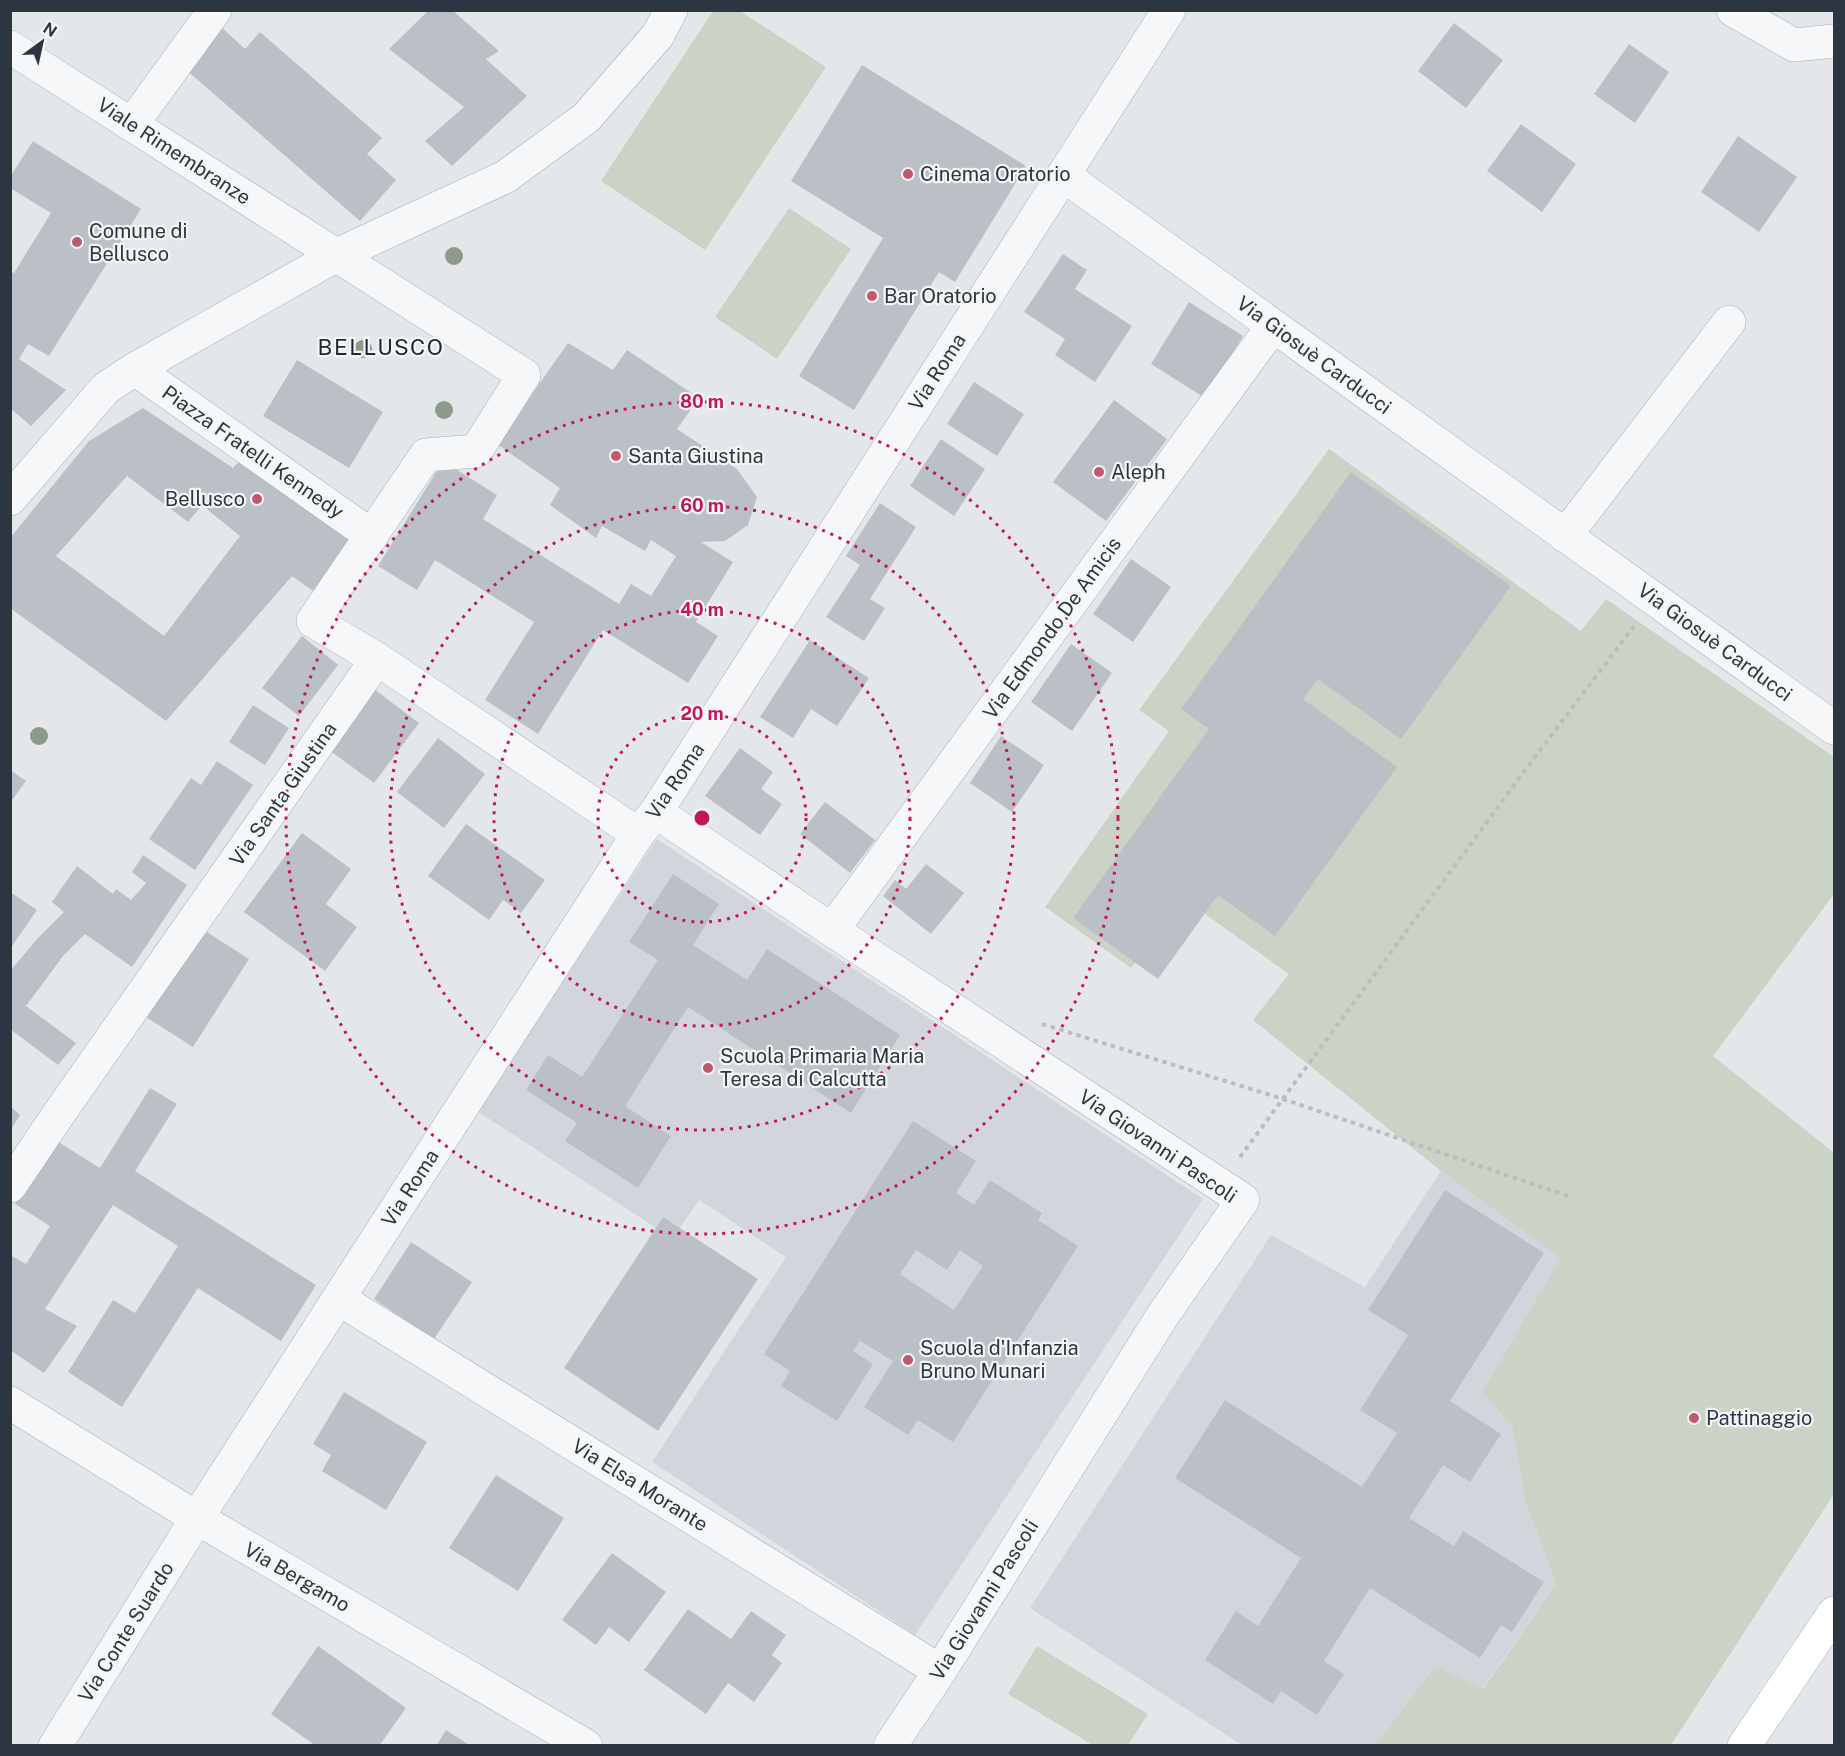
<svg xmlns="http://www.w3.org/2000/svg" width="1845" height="1756" font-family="'Public Sans',sans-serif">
<rect width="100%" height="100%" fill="#e4e7ea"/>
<path fill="#d2d6dc" d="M657 839 1203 1199 915 1635 652 1462 786 1257 699 1200 680 1228 663 1217 656 1228 477 1111Z
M1441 1171 1562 1258 1482 1392 1512 1426 1525 1501 1556 1584 1482 1689 1435 1666 1375 1745H1242L1030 1608 1271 1235 1365 1287Z"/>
<path fill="#cad3c6" d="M713 11H740L826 67 705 250 601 181Z
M789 208 851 249 777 359 715 317Z
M1329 449 1581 631 1606 599 1834 757V894L1713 1056 1834 1153V1494L1671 1745H1375L1435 1666 1483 1689 1556 1584 1525 1501 1512 1426 1482 1392 1561 1258 1441 1171 1253 1020 1289 974 1184 899 1131 968 1045 907 1169 731 1139 710Z
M1037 1646 1148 1714 1128 1745H1093L1008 1694Z"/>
<path fill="#bbc0c6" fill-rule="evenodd" d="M429 10H452L499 51 486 59 527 96 452 166 425 141 464 107 389 49Z
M1454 23 1503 60 1466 108 1418 71Z
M220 26 245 49 260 32 382 138 367 154 396 180 360 221 184 68Z
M1629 44 1669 72 1635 123 1594 94Z
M862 65 1026 166 955 282 939 272 854 410 799 376 883 238 791 181Z
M1521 124 1576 164 1542 212 1487 171Z
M1738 136 1797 177 1759 232 1701 192Z
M33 141 141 209 49 356 28 344 19 359 66 390 31 426 10 408V272L14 273 51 213 10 188V177Z
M1063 254 1087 270 1075 289 1132 326 1095 382 1055 355 1065 339 1024 312Z
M1189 302 1243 336 1205 398 1151 364Z
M568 343 613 370 627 350 699 398 677 429 737 469 757 497 748 525 725 541 701 542 733 562 696 622 718 636 688 683 603 630 538 734 485 700 534 622 435 560 417 590 378 566 443 461 497 495 483 519 619 604 631 584 651 596 676 556 651 540 645 551 602 526 596 538 550 505 560 488 497 444Z
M297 360 383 412 349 468 263 416Z
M974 382 1024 414 997 456 947 424Z
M1114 400 1167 439 1106 521 1053 482Z
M143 408 233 468 246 454 355 538 316 593 292 576 166 721 10 608V538L89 441ZM127 476 188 522 202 505 240 536 164 636 56 556Z
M941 439 985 469 954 516 910 486Z
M1351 472 1511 586 1401 739 1318 679 1303 699 1397 767 1275 936 1218 895 1158 979 1073 918 1209 729 1181 709Z
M880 503 916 527 870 599 885 608 864 641 826 617 860 565 846 556Z
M1131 559 1171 587 1133 642 1093 614Z
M302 636 338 665 299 716 262 688Z
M810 640 869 678 837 726 811 709 793 738 760 717Z
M1071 644 1112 673 1072 731 1031 702Z
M370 686 419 723 374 783 325 747Z
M253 705 289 728 265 765 229 742Z
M1001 736 1044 765 1012 812 970 783Z
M438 738 485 774 444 828 397 792Z
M740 748 773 772 761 789 782 804 760 835 705 796Z
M217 761 253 785 195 870 149 839 191 778 201 785Z
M10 770 26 781 10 803Z
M825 802 875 840 850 873 800 834Z
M466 824 545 880 521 913 503 900 489 920 428 876Z
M302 833 351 869 326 904 357 927 325 971 244 912Z
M143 855 187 885 132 967 85 934 63 956 26 1006 76 1043 58 1065 10 1029V971L38 938 64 912 52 902 77 866 113 894 116 889 131 900 146 883 132 872Z
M926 864 964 893 931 934 883 896 895 880 906 889Z
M673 874 719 904 693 945 747 980 767 949 900 1035 851 1113 688 1007 625 1106 671 1136 638 1188 565 1141 577 1123 526 1090 548 1055 582 1077 658 960 629 942Z
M10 892 37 910 10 949Z
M202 929 249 959 193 1047 146 1017Z
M150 1088 177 1104 135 1171 316 1285 281 1341 198 1288 122 1407 68 1372 113 1300 135 1313 178 1246 113 1205 45 1309 77 1326 44 1373 10 1350V1255L26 1264 50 1226 15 1204 55 1140 100 1168Z
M10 1106 20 1115 10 1131Z
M913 1121 976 1161 956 1193 974 1205 990 1180 1042 1213 1038 1220 1078 1246 953 1442 918 1420 908 1435 864 1407 893 1361 860 1341 853 1351 873 1364 837 1421 781 1386 790 1371 764 1354ZM916 1250 947 1270 960 1250 983 1266 954 1310 900 1274Z
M1445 1190 1544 1253 1450 1401 1501 1434 1470 1482 1443 1465 1409 1518 1454 1546 1463 1531 1544 1582 1512 1632 1501 1625 1480 1658 1370 1588 1324 1661 1344 1674 1317 1715 1281 1691 1273 1704 1205 1660 1236 1611 1258 1626 1301 1558 1175 1478 1225 1400 1362 1487 1397 1433 1360 1410 1408 1335 1368 1310Z
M663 1217 758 1279 658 1431 564 1368Z
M411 1242 472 1282 434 1339 374 1299Z
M344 1392 427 1442 386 1510 322 1471 331 1455 313 1444Z
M496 1475 564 1518 518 1591 449 1548Z
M612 1553 666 1592 629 1642 609 1627 596 1645 562 1620Z
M688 1609 731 1639 751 1611 786 1635 772 1655 782 1663 754 1702 728 1683 706 1714 644 1670Z
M318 1646 406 1708 379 1746H316L271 1714Z
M446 1730 471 1746H436Z"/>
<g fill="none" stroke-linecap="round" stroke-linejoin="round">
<g stroke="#a9aeb4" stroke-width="34">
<path id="minor" d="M1733 10 1794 45 1834 41
M10 47 524 375 476 451 426 455 313 621 377 659
M132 124 215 10
M1063 175 1834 728
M135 369 372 536
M10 499 106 388 135 369 337 255 505 177 586 118 658 35 671 10
M1565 536 1729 322
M656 812 832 930 1243 1200 1163 1315 940 1671 890 1746
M832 930 1273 326
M10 1186 58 1115 377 659 638 834
M339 1299 940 1671
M10 1403 197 1518 586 1746
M55 1746 197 1518 638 834 656 812 1169 10"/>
</g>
<g stroke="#a4acb4" stroke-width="34">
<path id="major" d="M1744 1746 1834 1613"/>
</g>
<path stroke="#babdc2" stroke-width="4" stroke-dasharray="4.5 4.5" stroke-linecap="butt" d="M1042 1024 1283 1099 1571 1197
M1240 1157 1526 769 1634 626"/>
<use href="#minor" stroke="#f6f7f9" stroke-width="33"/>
<use href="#major" stroke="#fff" stroke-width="33"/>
</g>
<g fill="#8d9a8a">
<circle cx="454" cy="256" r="9"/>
<circle cx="363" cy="349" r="9"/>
<circle cx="444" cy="410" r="9"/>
<circle cx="39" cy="736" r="9"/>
</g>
<g fill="none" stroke="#c2185b" stroke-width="3" stroke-dasharray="3 6">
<circle cx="702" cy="818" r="104"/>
<circle cx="702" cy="818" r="208"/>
<circle cx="702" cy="818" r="312"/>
<circle cx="702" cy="818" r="416"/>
</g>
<g fill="#c05871" stroke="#f3f5f7" stroke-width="2">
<circle cx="908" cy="174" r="6"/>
<circle cx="77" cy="242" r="6"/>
<circle cx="872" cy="296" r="6"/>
<circle cx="616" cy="456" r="6"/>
<circle cx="1099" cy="472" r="6"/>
<circle cx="257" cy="499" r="6"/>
<circle cx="708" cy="1068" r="6"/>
<circle cx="908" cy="1360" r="6"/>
<circle cx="1694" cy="1418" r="6"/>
</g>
<g text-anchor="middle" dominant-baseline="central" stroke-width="4.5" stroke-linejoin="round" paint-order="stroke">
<g font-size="20" fill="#2d3640" stroke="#f3f5f7">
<text transform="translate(174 151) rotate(33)">Viale Rimembranze</text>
<text transform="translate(1314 355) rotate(36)">Via Giosuè Carducci</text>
<text transform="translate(937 372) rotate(-57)">Via Roma</text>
<text transform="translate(253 452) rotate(35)">Piazza Fratelli Kennedy</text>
<text transform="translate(1052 628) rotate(-54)">Via Edmondo De Amicis</text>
<text transform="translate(1715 642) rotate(36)">Via Giosuè Carducci</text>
<text transform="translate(675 781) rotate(-56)">Via Roma</text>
<text transform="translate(283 794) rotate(-55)">Via Santa Giustina</text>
<text transform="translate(1158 1146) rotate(34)">Via Giovanni Pascoli</text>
<text transform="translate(410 1188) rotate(-57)">Via Roma</text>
<text transform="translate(640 1485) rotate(32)">Via Elsa Morante</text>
<text transform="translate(297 1577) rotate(30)">Via Bergamo</text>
<text transform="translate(984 1600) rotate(-58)">Via Giovanni Pascoli</text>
<text transform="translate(126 1632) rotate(-58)">Via Conte Suardo</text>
</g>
<g font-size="20" fill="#2d3640" stroke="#f3f5f7" text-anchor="start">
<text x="920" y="174">Cinema Oratorio</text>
<text x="89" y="231">Comune di<tspan x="89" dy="23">Bellusco</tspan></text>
<text x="884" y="296">Bar Oratorio</text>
<text x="628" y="456">Santa Giustina</text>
<text x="1111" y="472">Aleph</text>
<text x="245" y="499" text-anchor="end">Bellusco</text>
<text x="720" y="1056">Scuola Primaria Maria<tspan x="720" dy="23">Teresa di Calcutta</tspan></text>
<text x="920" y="1348">Scuola d'Infanzia<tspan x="920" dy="23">Bruno Munari</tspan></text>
<text x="1706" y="1418">Pattinaggio</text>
</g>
<g font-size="22" letter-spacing="1.5" fill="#1f2732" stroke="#f3f5f7">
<text x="381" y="347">BELLUSCO</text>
</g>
</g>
<circle cx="702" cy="818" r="9" fill="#c2185b" stroke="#f3f5f7" stroke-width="3"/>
<g font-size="18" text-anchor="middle" font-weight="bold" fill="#c2185b" stroke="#f3f5f7" stroke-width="4.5" stroke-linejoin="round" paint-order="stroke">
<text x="702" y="408">80 m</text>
<text x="702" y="512">60 m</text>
<text x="702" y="616">40 m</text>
<text x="702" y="720">20 m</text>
</g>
<rect width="1845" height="1756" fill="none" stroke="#2d3640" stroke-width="24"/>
<g transform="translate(42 42) rotate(33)" stroke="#f3f5f7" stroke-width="4.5" paint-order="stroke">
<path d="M0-4.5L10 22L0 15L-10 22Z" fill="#2d3640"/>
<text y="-9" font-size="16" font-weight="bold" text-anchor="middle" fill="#2d3640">N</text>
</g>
</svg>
